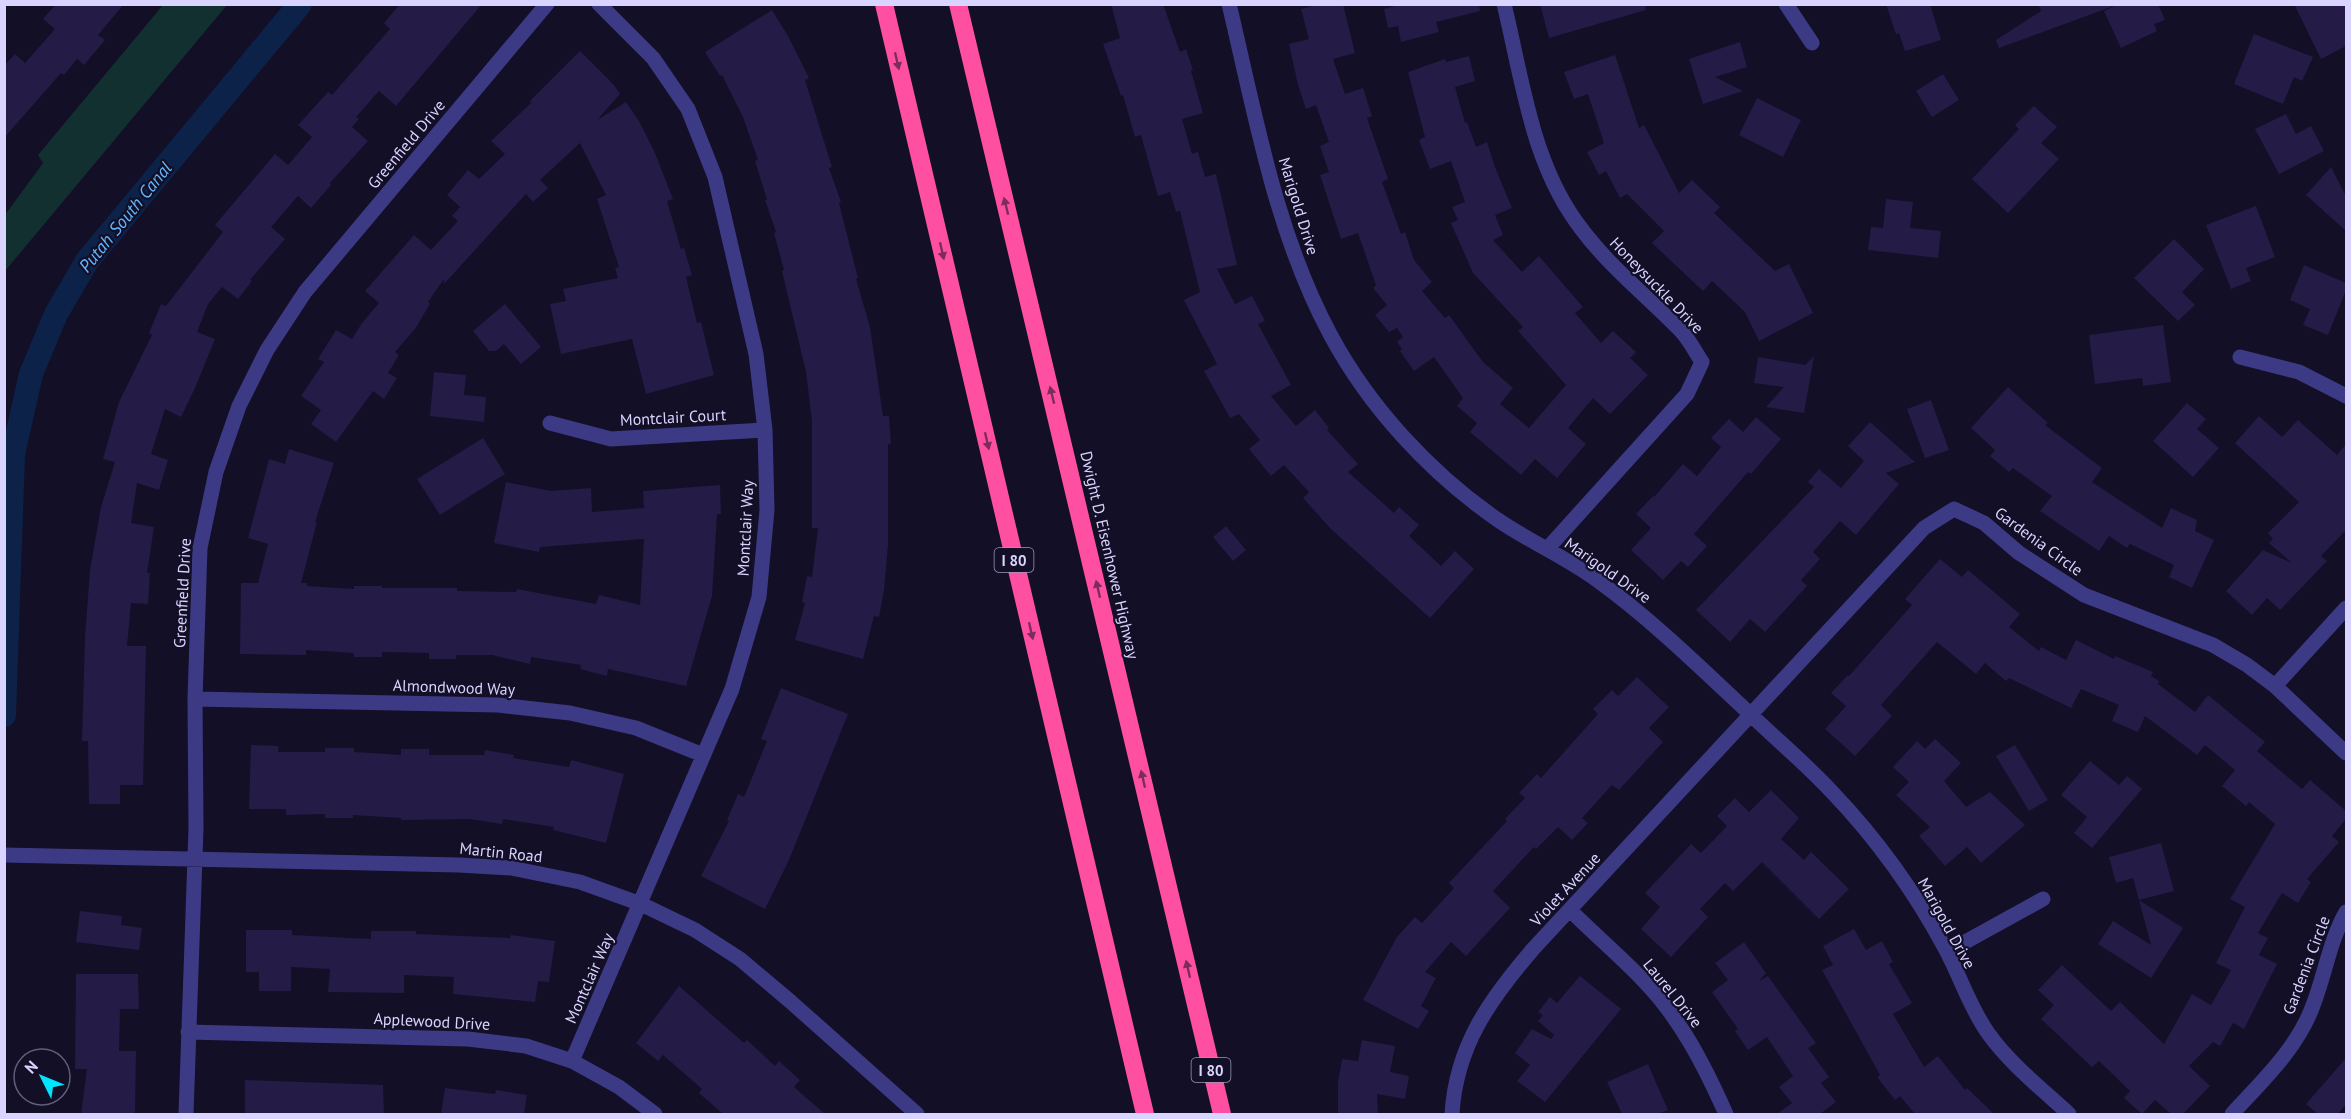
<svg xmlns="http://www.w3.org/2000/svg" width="2351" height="1119" font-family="'PT Sans',sans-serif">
<rect width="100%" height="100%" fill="#130f26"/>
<path fill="#12302f" d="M163 5H227L5 271V215L43 163 38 155Z"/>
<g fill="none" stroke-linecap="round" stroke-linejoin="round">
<path stroke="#0c2248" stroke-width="24" d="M4 715 13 454 31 374 56 314 87 261 300 4"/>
</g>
<path fill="#241b47" d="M56 4H124L98 35 105 40 84 65 77 59 64 75 61 73 4 138V66L15 54 25 63 55 29 43 19Z
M400 4H482L396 106 379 91 356 117 359 119 352 127 368 141 330 183 331 185 311 208 298 196 271 227 285 239 250 280 252 281 238 299 222 287 208 304 197 332 215 339 195 388 181 417 165 409 151 454 168 460 159 490 137 483 131 523 154 527 147 573H150L148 604 131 603 127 646H146L143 785H120V804H89L88 741H82L85 637 90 570 101 507 115 462 103 459 119 402 152 335 149 333 161 304 166 306 223 232 215 225 275 154 288 165 312 137 298 125 328 92 332 95 390 29 384 23Z
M1111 4H1163L1180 52 1186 49 1193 70 1191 71 1203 113 1182 119 1192 154 1198 152 1205 177 1216 174 1237 265 1217 269 1235 304 1252 296 1265 321 1258 324 1291 385 1271 396 1296 426 1315 410 1329 428 1327 430 1358 464 1348 472 1394 513 1399 507 1419 525 1409 536 1441 566 1455 551 1474 569 1430 618 1331 529 1303 498 1309 492 1284 465 1271 476 1249 449 1260 440 1239 414 1230 418 1204 371 1217 364 1184 300 1200 292 1180 211 1176 212 1170 192 1158 196 1141 135 1135 137 1123 95 1121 96 1103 44 1120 38Z
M1322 4H1343L1355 53 1333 59 1345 94 1363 88 1372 116 1367 118 1388 179 1382 182 1401 234 1405 232 1414 260 1432 282 1422 291 1445 318 1449 315 1483 362 1513 388 1500 404 1529 428 1566 385 1518 331 1523 327 1473 273 1451 223 1458 220 1452 207 1465 202 1451 161 1430 169 1419 140 1425 137 1408 72 1445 59 1446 62 1469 56 1475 81 1455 87 1465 123 1467 122 1476 147 1487 142 1495 167 1512 208 1495 215 1503 235 1493 240 1522 272 1539 256 1583 307 1575 313 1601 343 1613 331 1636 352 1630 358 1648 375 1610 414 1593 398 1568 428 1586 444 1557 478 1535 459 1521 475 1470 432 1477 423 1457 406 1463 398 1434 357 1414 371 1400 351 1402 349 1397 342 1403 337 1397 328 1389 332 1375 315 1387 305 1373 288 1376 285 1358 233 1341 239 1320 175 1329 172 1320 146 1329 142 1316 105 1306 109 1298 85 1289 44 1309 39 1301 9Z
M1402 4H1479L1480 11 1436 22 1439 32 1401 42 1398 26 1388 28 1384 9Z
M1540 4H1645L1646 10 1549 38Z
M1886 4H1930L1941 40 1905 51 1899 33 1896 34Z
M2038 4H2111V7L1999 48 1996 40 2041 11Z
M2118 4H2158L2165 20 2154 24 2157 31 2121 48 2104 11Z
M2294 4H2346V46L2321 59Z
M772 10 788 36 809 78 805 80 832 167 829 168 841 202 839 203 858 278 856 279 870 327 883 416H889L891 444H888V545L884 590 879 617 874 616 863 659 795 640 805 603 802 602 807 576 812 577 818 528H812V421L806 372 782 271 784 270 774 233 776 232 765 200 767 199 755 161 758 160 743 117 722 75 720 76 705 52Z
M2254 34 2313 57 2302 81 2294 77 2283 104 2234 84Z
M1740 42 1747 67 1715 77 1743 91 1703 104 1689 59Z
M580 51 614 85 620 94 597 120 626 102 639 121 655 153 673 199 667 201 681 249 684 248 692 275 686 277 697 323 701 322 714 375 646 394 632 339 561 354 550 304 566 301 563 289 618 278 615 268 619 267 597 199 606 195 580 143 540 180 548 188 533 202 526 194 444 284V279L428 302 430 304 415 329 395 352 399 355 388 373 397 378 384 399 373 391 336 442 311 424 321 410 301 396 324 362 318 359 336 330 352 339 362 323 379 303 365 291 414 235 431 250 458 221 452 216 460 207 447 195 468 170 479 179 505 154 491 141 531 103 530 101Z
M1615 55 1639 128 1644 125 1679 193 1692 180 1720 207 1714 213 1775 271 1789 264 1813 313 1759 341 1745 312 1712 281 1703 291 1652 243 1664 231 1627 194 1620 198 1606 171 1599 175 1587 152 1604 143 1588 94 1574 99 1564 72Z
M1943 74 1959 100 1932 117 1916 91Z
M1757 98 1801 120 1783 157 1739 135Z
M2034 106 2057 127 2041 143 2059 159 2008 213 1972 179 2019 129 2015 125Z
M2286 114 2296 134 2311 126 2324 151 2279 174 2255 129Z
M2331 167 2346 196V231L2306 195Z
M1886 199 1913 202 1910 228 1941 231 1938 258 1868 250 1871 227 1883 228Z
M2256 206 2275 257 2246 268 2251 281 2231 289 2206 225Z
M2174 239 2204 269 2182 292 2195 305 2178 321 2134 278Z
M2304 265 2346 283V290L2328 335 2303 325 2310 309 2290 300Z
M505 304 541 347 521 364 504 344 496 351H489L473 331Z
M2163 325 2171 382 2143 386 2142 378 2095 384 2089 335Z
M1814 356 1804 413 1766 407 1784 387 1754 383 1758 357 1805 365Z
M434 372 466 375 464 395 486 397 484 422 430 416Z
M2008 387 2048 423 2045 425 2102 468 2092 482 2162 528 2171 508 2197 520 2195 531 2214 540 2192 588 2169 577 2174 565 2130 544 2127 548 2109 536 2099 551 2040 511 2052 496 2013 468 2009 472 1990 456 1995 450 1971 428Z
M1931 400 1949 450 1925 458 1907 409Z
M2187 403 2206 419 2197 429 2219 448 2193 477 2153 441Z
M2259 416 2282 437 2298 420 2337 455 2346 444V530L2321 556 2327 561 2280 610 2267 598 2252 615 2226 591 2263 550 2292 563 2269 543 2273 539 2268 533 2299 502 2235 443Z
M1756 417 1781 439 1751 474 1748 472 1694 534 1707 546 1688 567 1681 561 1663 580 1631 550 1651 528 1636 514 1653 496 1654 497 1683 464 1697 476 1721 447 1711 438 1729 419 1743 432Z
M1870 422 1915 462 1886 473 1899 484 1856 535 1840 521 1813 552 1820 559 1801 580 1807 586 1765 632 1750 619 1730 642 1696 610 1814 487 1808 482 1819 469 1841 488 1864 461 1848 446Z
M483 438 505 474 440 515 417 479Z
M289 449 334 463 315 522H317L301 583H307V586L354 589V586H382V588H457V591L516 592 517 589 596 604 599 595 640 605 644 539 540 547 539 552 494 543 506 482 551 491 591 488 592 512 644 508 643 491 720 485 721 514H717L712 596 686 686 608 669 607 676 580 669 581 665 531 657 530 664 492 655H456V659H429V653L382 652V657H354V653L306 650V655L240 654 241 583H258L268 544 248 538 269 459 285 464Z
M1226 526 1246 550 1233 561 1213 537Z
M1940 559 1962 577 1968 570 2020 614 2009 627 2039 651 2041 647 2066 660 2076 640 2114 659 2115 656 2153 672 2151 676 2159 681 2158 684 2195 712 2208 695 2265 742 2257 751 2302 789 2310 780 2346 811V819L2332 836 2339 842 2307 879 2311 882 2298 903 2282 893 2258 933 2268 938 2259 955 2277 964 2244 1029 2233 1023 2220 1046 2213 1042 2189 1066 2210 1086 2183 1114H2171L2155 1100 2142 1114 2124 1098 2130 1091 2099 1061 2092 1067 2041 1019 2054 1005 2038 990 2062 965 2111 1011 2120 1002 2164 1044 2192 994 2211 1005 2231 970 2216 963 2245 907 2230 899 2275 824 2249 802 2246 806 2222 786 2235 770 2205 745 2197 755 2145 716 2138 732 2112 721 2119 705 2081 689 2071 708 2009 678 2006 681 1985 663 1976 674 1937 642 1881 705 1892 716 1855 756 1825 729 1846 706 1831 693 1848 675 1849 676 1912 605 1905 599Z
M1637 677 1669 707 1649 728 1663 742 1619 790 1612 785 1582 818 1588 823 1572 840 1558 827 1536 849 1534 847 1493 891 1510 908 1466 956 1451 942 1425 972 1436 978 1421 1006 1429 1011 1418 1029 1363 1000 1397 937 1415 917 1422 923 1454 888 1449 883 1507 821 1505 819 1525 798 1519 793 1537 774 1541 778 1598 714 1593 709 1612 690 1618 696Z
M781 688 848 714 789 860 765 909 701 876 729 821 727 820 738 794 744 797 767 741 761 739Z
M1935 739 1961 763 1944 781 1966 807 1990 792 2025 825 1981 863 1967 847 1945 866 1919 836 1930 827 1896 795 1909 782 1893 767 1917 741 1925 749Z
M251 745 278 746V752H325V748H354V752L401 755V749H429V755H484L485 750 514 755 513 758 569 767 571 760 624 774 606 843 553 830 554 827 503 819 502 824 470 819 401 820V818L353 815V818H325V814L286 815V809H249Z
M2015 745 2048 800 2029 811 1996 756Z
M2090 761 2119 785 2127 776 2142 789 2092 848 2074 833 2087 817 2061 795Z
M1771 790 1799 818 1781 839 1804 860 1811 852 1849 889 1819 919 1762 862 1733 891 1725 883 1700 909 1708 917 1671 957 1641 929 1660 907 1645 893 1691 844 1701 853 1727 826 1717 816 1735 798 1749 812Z
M2161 843 2174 891 2139 900 2183 928 2151 978 2098 944 2113 921 2151 945 2133 878 2116 883 2109 857Z
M80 911 122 916 121 925 142 928 139 950 76 942Z
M1854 929 1866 950 1882 941 1893 962 1889 964 1912 1003 1893 1014 1924 1067 1938 1056 1965 1090 1967 1088 1994 1114H1915L1900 1096 1895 1100 1877 1077 1880 1075 1822 970 1833 965 1823 946Z
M246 930H292V935L371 939V931H416V934L510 938 511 935 555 941 549 982 538 981 535 1002 453 994 454 977 404 975V993L328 992 330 969 291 967V991H259V972H246Z
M1744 942 1766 973 1759 981 1768 976 1816 1043 1808 1048 1829 1077 1821 1083 1836 1102 1820 1114H1777L1792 1103 1779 1087 1793 1076 1767 1037 1748 1050 1735 1031 1738 1029 1712 992 1728 980 1715 963Z
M76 974H138L139 1009H120L119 1051H136L135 1114H81L87 1069H75Z
M1580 976 1621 1009 1545 1102 1517 1081 1530 1065 1515 1053 1532 1029 1551 1039 1554 1035 1538 1021 1543 1015 1538 1012 1550 997 1557 1003Z
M679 986 744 1043 747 1040 775 1066 779 1061 800 1080 794 1087 825 1114H723L699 1093 702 1089 663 1055 658 1061 636 1043Z
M1362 1040 1395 1046 1390 1072 1409 1076 1405 1099 1377 1094 1378 1114H1338V1082L1342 1059 1358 1061Z
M2346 1058V1104L2338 1114H2318L2306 1104Z
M1648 1064 1668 1110 1657 1114H1622L1607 1082Z
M245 1080 383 1085 384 1114H245Z
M445 1088 495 1094 496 1090 527 1095 524 1114H441Z"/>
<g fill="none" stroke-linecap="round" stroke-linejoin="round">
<path stroke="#3d3a85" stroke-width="15" d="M1229 4C1256 117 1275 231 1330 334 1369 407 1430 473 1498 520 1530 542 1566 557 1597 580 1651 619 1700 667 1749 713 1776 739 1806 764 1832 792 1877 839 1915 892 1946 950 1961 978 1969 1006 1988 1033 2010 1064 2042 1089 2069 1114
M1504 4C1523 82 1532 167 1583 231 1612 269 1649 298 1682 332 1690 341 1696 353 1702 362L1687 394 1547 549
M1786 4 1812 43
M2240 357 2299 372 2346 396
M550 423 611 439 765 430
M2275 686 2346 608
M195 699 498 705 570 713 636 728 703 755
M4 855 459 865 511 868 580 882 641 904 695 930 740 959 791 1002 917 1114
M1570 910C1594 934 1620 956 1644 981 1681 1019 1705 1067 1726 1114
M1947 952 2043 899
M188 1032 468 1039 526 1046 572 1061 619 1087 655 1114
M572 1061 732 689 759 597 767 510 765 430 756 354 715 177 688 109 653 58 599 4
M186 1114 196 828 195 699 200 548 216 472 239 406 267 350 305 292 547 4
M1452 1114C1456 1046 1490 999 1533 949L1924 528 1954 509 1984 523 2019 553 2084 595 2213 645 2247 665 2275 686 2346 753
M2232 1114C2261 1082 2296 1050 2312 1008 2325 976 2329 942 2346 912"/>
<path stroke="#ff4fa3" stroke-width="18" d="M884 4 1145 1114
M958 4 1222 1114"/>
</g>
<defs><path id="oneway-solid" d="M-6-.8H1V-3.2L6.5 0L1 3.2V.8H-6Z" transform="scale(1.5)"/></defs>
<g fill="#7d2c5e">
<use href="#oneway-solid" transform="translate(897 61) rotate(77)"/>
<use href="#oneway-solid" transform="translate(1006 206) rotate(-104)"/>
<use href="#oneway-solid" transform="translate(942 251) rotate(77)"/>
<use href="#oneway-solid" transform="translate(1052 395) rotate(-104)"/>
<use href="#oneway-solid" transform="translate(987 441) rotate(77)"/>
<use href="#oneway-solid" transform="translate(1098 589) rotate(-103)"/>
<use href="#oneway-solid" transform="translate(1031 631) rotate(77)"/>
<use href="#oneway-solid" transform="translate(1143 779) rotate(-103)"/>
<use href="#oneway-solid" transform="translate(1188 969) rotate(-103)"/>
</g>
<g text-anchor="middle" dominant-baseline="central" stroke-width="4.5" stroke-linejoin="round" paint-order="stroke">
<g fill="#130f26" stroke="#9e99be" stroke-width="1.5">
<rect x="994.5" y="548" width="39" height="24" rx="4.5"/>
<rect x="1191.5" y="1058" width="39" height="24" rx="4.5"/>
</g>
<g font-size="15" font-weight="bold" fill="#d9d4ff">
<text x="1014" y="560">I 80</text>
<text x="1211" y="1070">I 80</text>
</g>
<g font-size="16" fill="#d9d4ff" stroke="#130f26">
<text transform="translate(406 144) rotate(-50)">Greenfield Drive</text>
<text transform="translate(1299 206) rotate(73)">Marigold Drive</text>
<text transform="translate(1657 285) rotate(46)">Honeysuckle Drive</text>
<text transform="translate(673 417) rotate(-3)">Montclair Court</text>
<text transform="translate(745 528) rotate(-87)">Montclair Way</text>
<text transform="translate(2039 541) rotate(36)">Gardenia Circle</text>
<text transform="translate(1110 555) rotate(77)">Dwight D. Eisenhower Highway</text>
<text transform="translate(1608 570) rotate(35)">Marigold Drive</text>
<text transform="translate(182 593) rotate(-87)">Greenfield Drive</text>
<text transform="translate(454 687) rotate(2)">Almondwood Way</text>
<text transform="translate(501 852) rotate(6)">Martin Road</text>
<text transform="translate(1565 889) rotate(-47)">Violet Avenue</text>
<text transform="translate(1947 923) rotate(61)">Marigold Drive</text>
<text transform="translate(2306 965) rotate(-69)">Gardenia Circle</text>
<text transform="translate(589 978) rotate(-66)">Montclair Way</text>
<text transform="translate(1673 993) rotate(51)">Laurel Drive</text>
<text transform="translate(432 1021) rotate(3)">Applewood Drive</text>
</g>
<g font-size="18" font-style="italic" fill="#62b6ff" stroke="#130f26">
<text transform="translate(125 217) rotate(-51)">Putah South Canal</text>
</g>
</g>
<rect width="2351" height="1119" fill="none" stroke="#d9d4ff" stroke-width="12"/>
<g transform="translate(42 1077) rotate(313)"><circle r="28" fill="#130f26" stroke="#625e7d" stroke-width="1.5"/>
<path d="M0-4.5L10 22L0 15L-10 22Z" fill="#00e5ff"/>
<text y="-9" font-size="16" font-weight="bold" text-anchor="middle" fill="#d9d4ff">N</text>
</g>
</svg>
